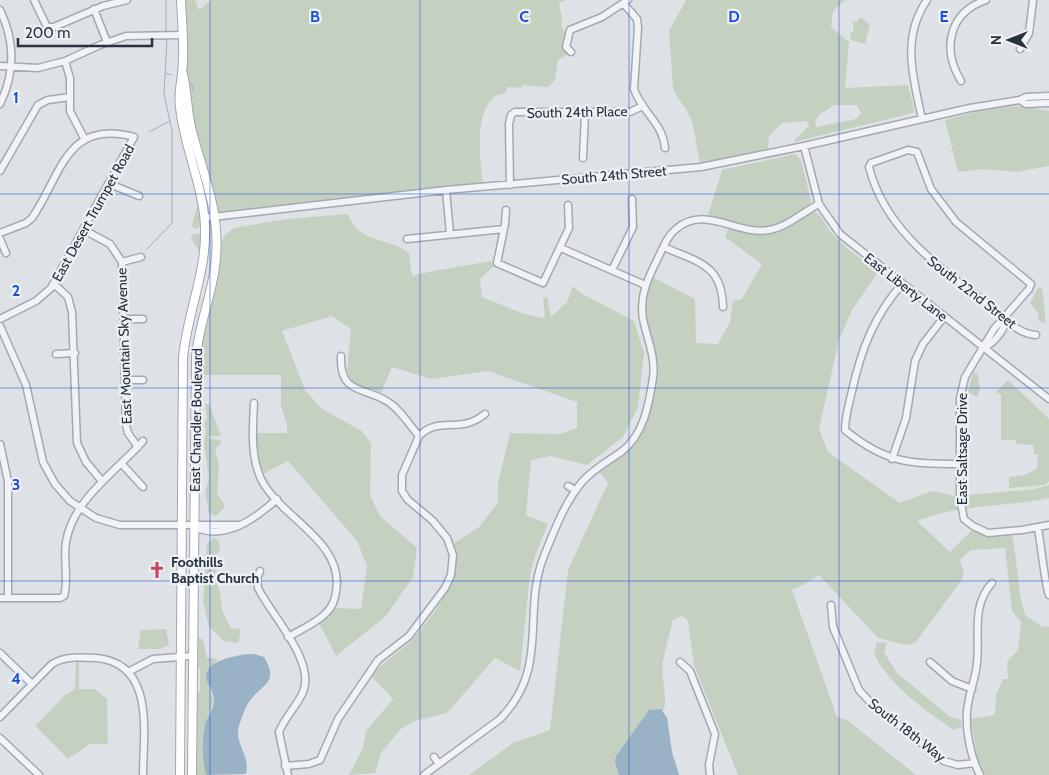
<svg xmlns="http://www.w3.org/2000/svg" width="1049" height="775" font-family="Cabin,sans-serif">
<rect width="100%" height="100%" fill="#dee2e7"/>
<path fill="#c5d1c0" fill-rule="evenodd" d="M181 0H195L199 10 211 0H565L559 3 562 19V28L567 36 566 47 571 52 558 60 555 80 548 87 522 85V88L507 87V92C503 94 496 95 493 98 473 117 481 163 483 187L211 218C205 186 195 160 187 129 177 88 182 42 181 0Z
M686 0H845L833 11 831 27 849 42 845 88 908 85 914 109 913 113 794 142C797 134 806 132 809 124L806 121 782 123 769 136 768 149 700 163C696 147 696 132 690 117 686 106 675 98 673 87L669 31ZM834 105H857L861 113 856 119 816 127 815 121 819 115Z
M861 17 870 25 865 44 850 40 851 32H853V20L856 22Z
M1021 106 1049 111V166L1016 172 983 169 958 172 945 120 982 110Z
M795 154 801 160 811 201 808 206C761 235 760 232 708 215L722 170Z
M198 203 200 227 194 229 192 225Z
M813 211C821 213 825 225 830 231 843 247 862 259 878 272L852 310 839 340 819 429 828 452 900 503 932 491 955 496 1035 489 1049 485V498C1004 508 961 503 917 521L950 552 972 530 984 535H1012C1018 562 1017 589 1025 615L1041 626 1049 627V775H983L977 758 971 719 995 715 996 695 1003 679H1008L1007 662 1018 650 1021 622 1012 611 1005 548 971 550 960 560 964 573 961 581 915 643 906 645 878 638 819 575 805 584 792 590 837 717 847 720 916 775H738L694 665 688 621 682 616 673 620C670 634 665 648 663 662 660 679 669 698 663 712L667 718 672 752 679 775H469L513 743 550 730 568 570 608 483 599 471 636 435 653 377 643 318 649 275 695 299 696 343 718 344 730 322 733 301 742 299 762 264 725 237 728 229C770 241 778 234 813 211Z
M348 214C357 243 388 237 409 253L412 276C438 269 465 266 491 261L494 266 480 279 482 297 524 314 545 318 543 298 547 297 551 317 567 302 573 286 579 292 634 321 644 353 638 407 623 437 587 465 551 456 531 460 526 515 548 524 536 553 530 575 520 671 495 658 447 713 415 721 401 729 381 753 375 773 349 775 363 748 366 731 393 699 372 677C386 658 396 655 412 640 427 624 456 585 456 563 456 557 454 550 453 544L479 527 498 503V483L510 433 560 434 577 428V402L488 371 431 379 392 367 381 393 354 383 347 372 351 329 332 316 282 331 305 390 322 409 362 431 371 444 370 495 380 516 417 548 413 577 386 616 336 656 319 623 335 608 361 609 367 566 357 541 288 461 263 474 256 449V433H287V424L281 406V375H198L199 355 219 247 225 235 234 228 287 219Z
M197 233 201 234 200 252 191 239 192 235Z
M1041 287C1043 291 1046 319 1045 323L1037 320 1039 314 1030 303 1038 288Z
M977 372 980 390 977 397 968 392 973 373Z
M1008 380 1049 419V481L1044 485 1009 488V477L1024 475 1037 469 1038 455 1034 454 1033 445 1016 444V440H1001V395L996 392Z
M205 404H209L221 436H209V439L221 440 220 445 215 449 219 465 217 493 224 504V508L216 516 209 513 205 492 209 479 204 443 206 430 204 424 207 417Z
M214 537 219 542 220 549 214 559 216 568 215 579 220 592 222 610 231 628 239 629 241 632 238 643 224 641 209 627 203 602 207 544Z
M166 629 169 645 160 649H138L141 630Z
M196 635 203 640 207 658 219 659 209 668V687L214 701 205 724 206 775H197L196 694 200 691V668L197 666Z
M877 642 887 643 884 652 897 673 949 716 961 720 962 727 954 730C923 709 891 687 874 654Z
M76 658H79V689H95L107 699 108 744H90L68 759 35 726 65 695 75 689Z"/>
<path fill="#9ab2c6" d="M254 654 264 657C278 681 266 682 252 698 246 705 243 714 240 723 232 743 251 754 246 774L206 775C202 761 202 739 205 725 207 716 215 708 214 699 213 687 200 679 210 667 216 659 245 653 254 654Z
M661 709 667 718 672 752 679 775H619L615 762 616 756 649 710Z"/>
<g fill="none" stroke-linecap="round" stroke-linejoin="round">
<path stroke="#9ab2c6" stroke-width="1" d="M166 0V32
M165 73 171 75
M191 83 194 92
M149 132 170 121
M147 249 172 223V131L164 94 167 39"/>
<g stroke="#a4a9b1" stroke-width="9">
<path id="minor" d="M34 0 47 27H54L103 6 127 0
M624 4 637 19 638 28 634 89C641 111 663 123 665 148
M94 9 107 42
M0 10C15 41 15 73 0 104
M1020 49 1029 33 1033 0
M571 52 566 47 570 30 602 17 628 0
M65 61 70 78V111L85 140
M0 66 38 68 65 61 100 45 126 36 182 35
M961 81C942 50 948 13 986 0
M1020 100 1026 104 1049 103
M922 119C913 77 901 38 927 0
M804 146 819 204 840 234 1049 399
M583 158 585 113
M0 171 38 105 48 100 70 97
M110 184 139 196
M510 185 509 124 511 115 515 112H630L643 106
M446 190 450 234
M506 210 505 224 497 263 543 283 569 228 568 205
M204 218 446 190 701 167 804 146 970 108 1020 100 1026 97 1049 96
M84 230 110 244 122 262 126 425 128 433 138 447
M0 233 26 223 32 218C62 174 66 119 134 137L51 288 36 301 0 319
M0 239 6 253
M407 239 504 229
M664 247C696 262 722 263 723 307
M561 248 645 285
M122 262 141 257
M612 270 633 227 632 199
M54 284 68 297 72 312 77 443 86 462 101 480
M902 284C874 316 861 350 852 391 849 404 845 417 845 430 885 463 910 464 960 464
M124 319H143
M0 326 26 385 43 462 55 484 70 501 96 518 120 525H240
M1036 335C1017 334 1000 315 986 303 938 266 885 230 869 167L871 163 908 150 917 152 931 189 956 222 1031 284 1029 289 994 329 965 377 960 398V499L964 519 973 526 988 533 1022 530 1049 525
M984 348C994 343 1005 330 1006 319
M56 354 75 353
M341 356C339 397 368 386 391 404 402 412 410 426 419 436 440 415 459 435 485 414
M126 380H143
M254 403C253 428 250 455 261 479 281 519 345 541 336 592 335 599 332 607 327 612 317 623 300 630 288 637
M0 444 8 481V598
M892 459 906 418 915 361 923 344 944 317
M121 463 143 487
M568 486 575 490
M194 527C225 541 255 519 277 499
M1038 528C1040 539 1046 591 1049 595
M260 571 257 579 258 588C271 615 316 661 303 692 297 706 285 717 279 732L288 775
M0 598H60L64 596C69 579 63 559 66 542 73 499 117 471 143 441
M831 605 833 627 859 690 871 703 944 761 958 765 975 763
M0 653 32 684
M680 662 690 671 715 734 709 765 710 775
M930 662 952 681 972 689
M128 672 153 659 192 656
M0 717 52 664C65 656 81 657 96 658 156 663 143 734 143 775
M0 738 39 775
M434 757 439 764
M285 766 309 764 320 760 338 719 378 660 409 636 445 588 451 575 453 555 447 538 432 520 408 500 402 491V475L419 436
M424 775 500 719C551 667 521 613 544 556 554 531 565 502 582 482 593 469 607 462 621 452 644 435 649 404 653 378 656 357 647 339 643 319 639 296 648 278 658 258 663 248 667 236 676 229 705 204 737 236 769 230 787 227 803 212 819 204
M980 775C970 756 964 725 968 704 970 690 976 677 977 663 980 634 971 606 992 583"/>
</g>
<g stroke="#9ea7b2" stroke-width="10">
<path id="major" d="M183 74C187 92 187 109 191 127 202 172 220 209 216 257 214 292 198 324 196 358L192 775
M180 775 183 358C187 313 207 272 205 226 203 185 184 147 180 107 178 94 181 85 182 73 185 49 182 24 181 0"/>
</g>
<use href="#minor" stroke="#f1f3f6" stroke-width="6"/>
<use href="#major" stroke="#fff" stroke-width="8"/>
</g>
<path fill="none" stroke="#1d4ed8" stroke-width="1" stroke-opacity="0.55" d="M210 0V775M420 0V775M629 0V775M839 0V775M0 194H1049M0 388H1049M0 581H1049"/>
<defs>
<g id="church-bare" transform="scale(1.35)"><path d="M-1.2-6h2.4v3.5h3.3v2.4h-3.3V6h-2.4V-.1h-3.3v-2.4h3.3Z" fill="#c84763" stroke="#edf1f5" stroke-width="2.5" paint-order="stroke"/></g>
</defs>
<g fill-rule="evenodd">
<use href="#church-bare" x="157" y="570"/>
</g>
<g text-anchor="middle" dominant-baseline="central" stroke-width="4.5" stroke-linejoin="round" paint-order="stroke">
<g font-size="14" fill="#28313d" stroke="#edf1f5">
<text transform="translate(577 112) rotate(-1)">South 24th Place</text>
<text transform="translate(614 175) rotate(-5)">South 24th Street</text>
<text transform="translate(93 213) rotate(-61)">East Desert Trumpet Road</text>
<text transform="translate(906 287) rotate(38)">East Liberty Lane</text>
<text transform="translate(972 292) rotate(38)">South 22nd Street</text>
<text transform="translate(124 346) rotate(-92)">East Mountain Sky Avenue</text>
<text transform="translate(196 420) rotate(-89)">East Chandler Boulevard</text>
<text transform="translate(962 449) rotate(-90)">East Saltsage Drive</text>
<text transform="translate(907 730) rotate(38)">South 18th Way</text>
</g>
<g font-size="14" font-weight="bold" fill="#28313d" stroke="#edf1f5" text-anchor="start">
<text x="171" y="562">Foothills<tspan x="171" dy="16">Baptist Church</tspan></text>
</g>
</g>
<g font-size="16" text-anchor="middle" font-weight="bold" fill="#1d4ed8" stroke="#edf1f5" stroke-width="4.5" stroke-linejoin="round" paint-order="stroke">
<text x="315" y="22">B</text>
<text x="524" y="22">C</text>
<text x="734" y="22">D</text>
<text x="944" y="22">E</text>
<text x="16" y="103">1</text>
<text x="16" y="296">2</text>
<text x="16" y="490">3</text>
<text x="16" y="684">4</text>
</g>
<g transform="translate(1009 40) rotate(270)" stroke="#edf1f5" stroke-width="4" paint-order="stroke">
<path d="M0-4L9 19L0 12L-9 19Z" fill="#28313d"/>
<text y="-8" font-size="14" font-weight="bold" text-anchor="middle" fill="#28313d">N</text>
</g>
<path d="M18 38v8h134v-8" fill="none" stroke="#28313d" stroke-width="2.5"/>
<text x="25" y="38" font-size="15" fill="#28313d" stroke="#edf1f5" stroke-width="4" paint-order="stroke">200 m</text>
</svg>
